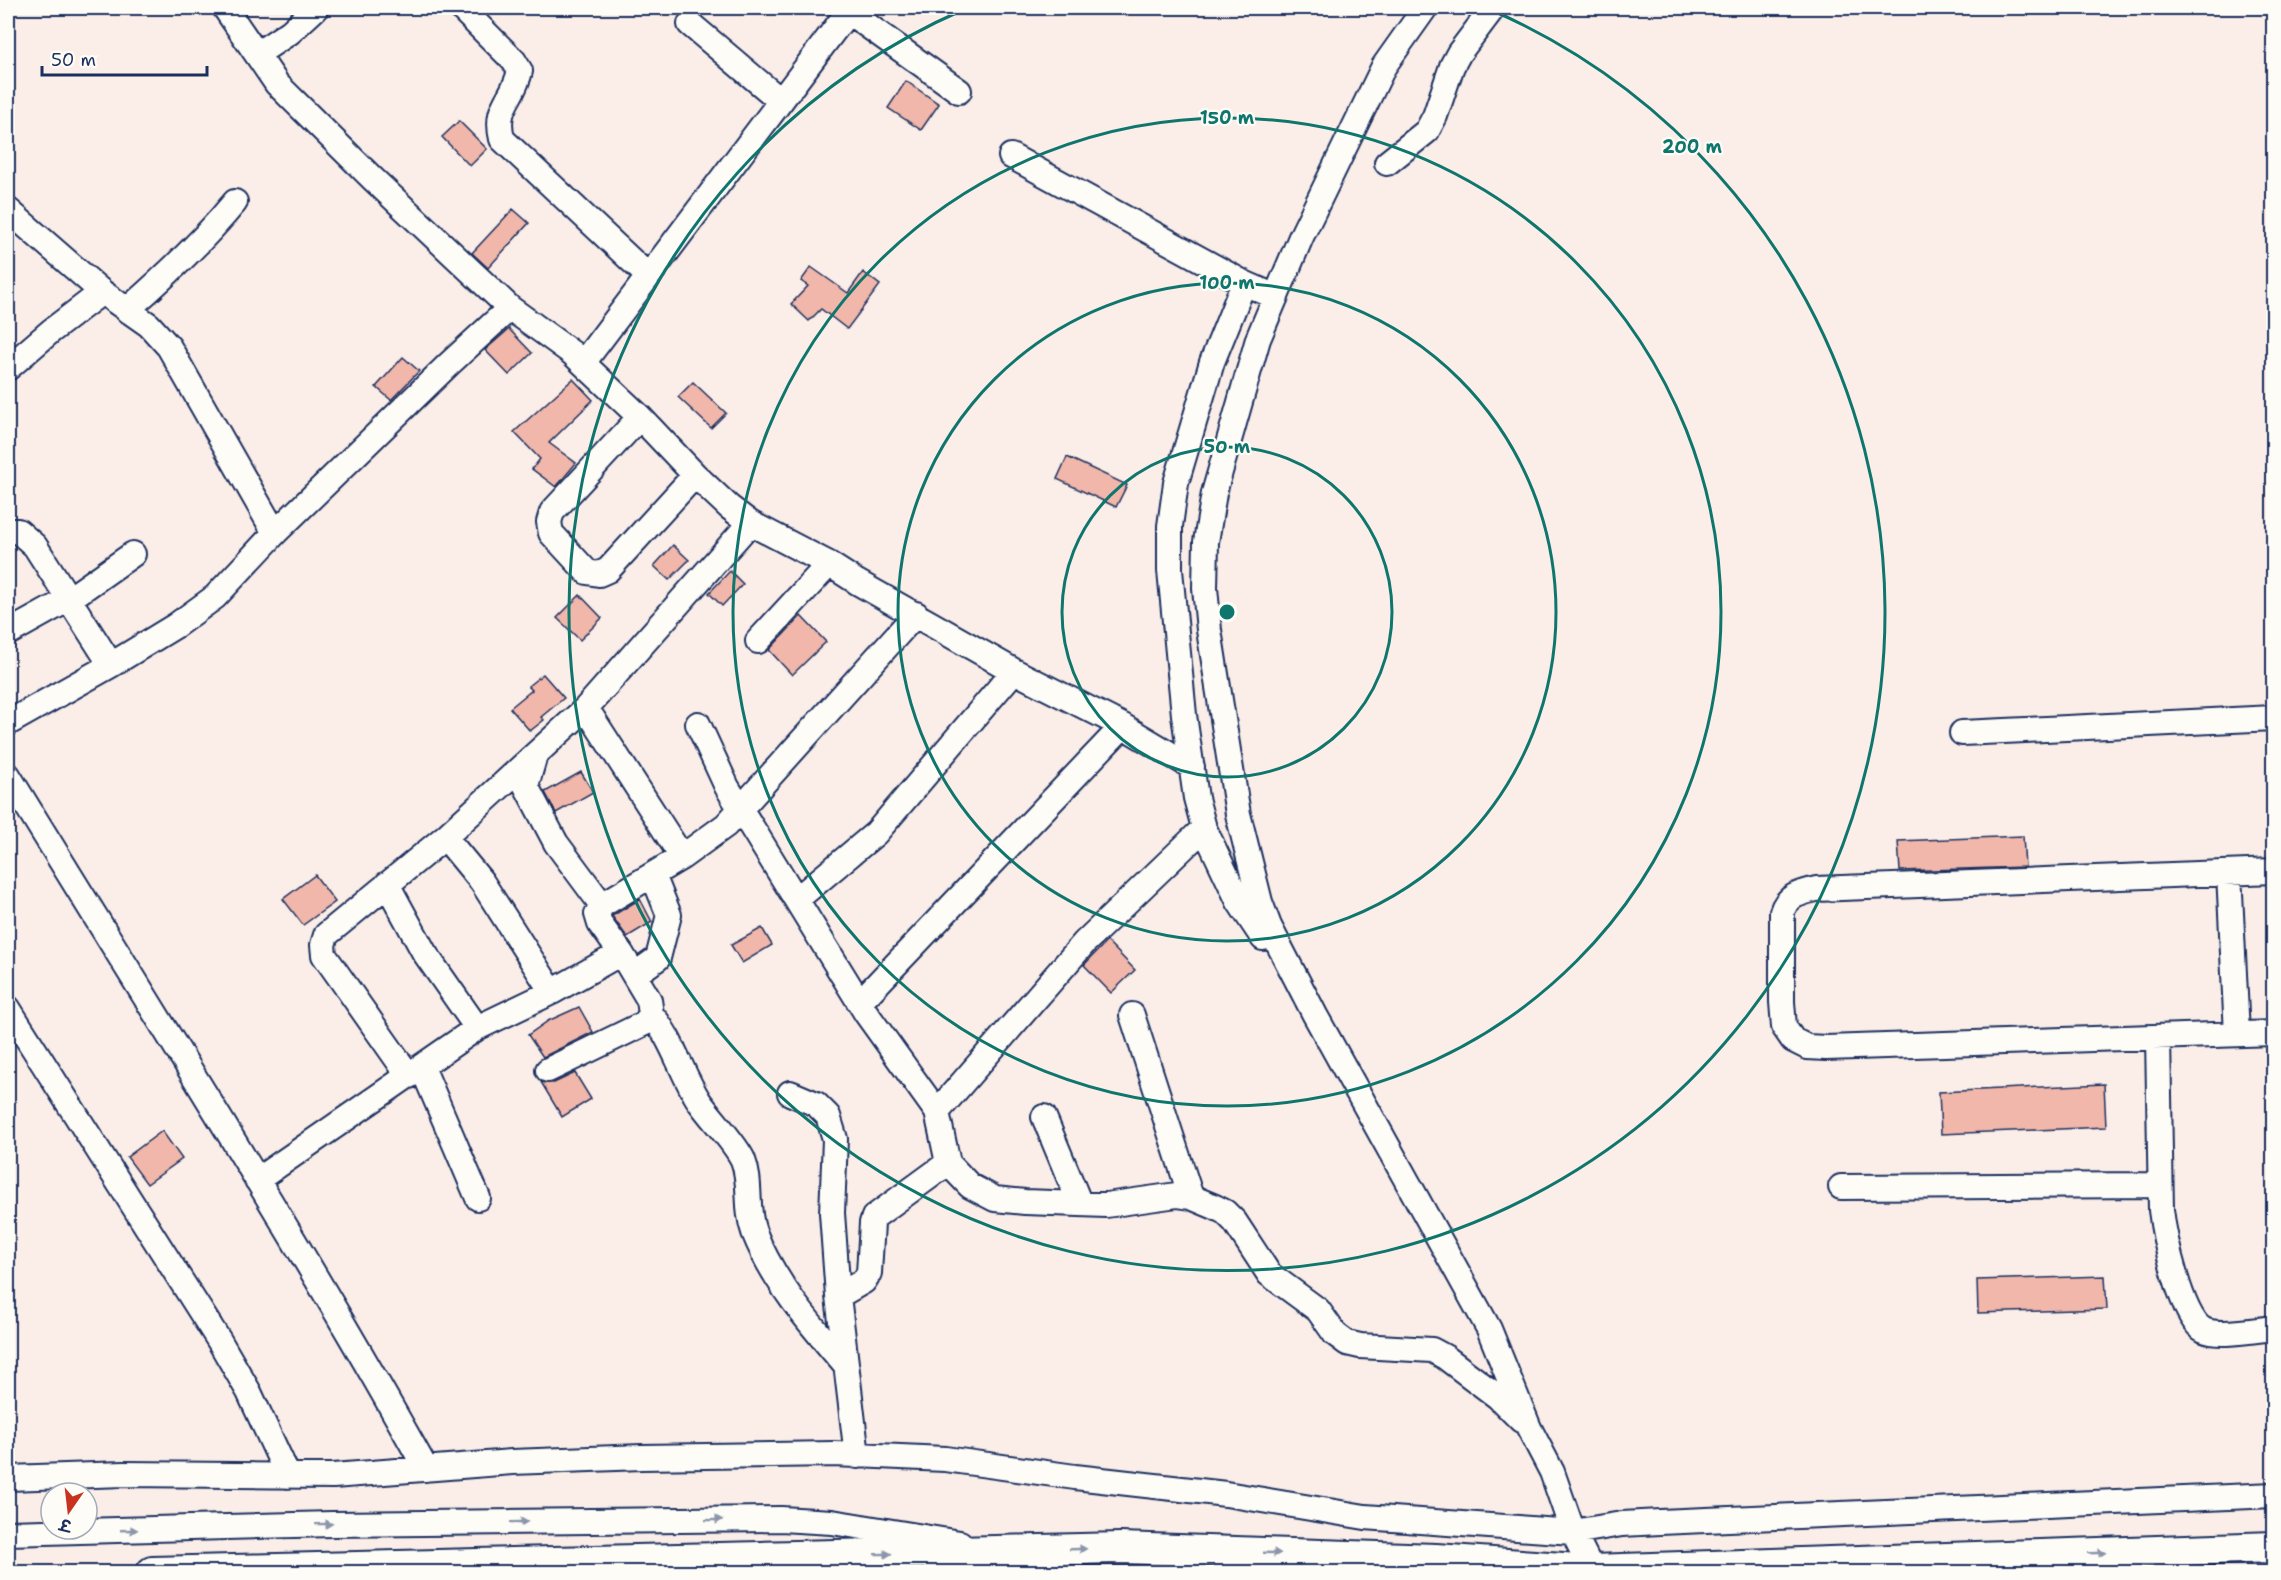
<svg xmlns="http://www.w3.org/2000/svg" width="2281" height="1580" font-family="'Shantell Sans','Playpen Sans Deva',sans-serif">
<rect width="100%" height="100%" fill="#fbeee8"/>
<filter id="ink" filterUnits="userSpaceOnUse"><feTurbulence type="fractalNoise" baseFrequency=".0167" numOctaves="2"/><feDisplacementMap in="SourceGraphic" scale="12" xChannelSelector="R" yChannelSelector="G"/><feConvolveMatrix kernelMatrix="1 2 1 2 8 2 1 2 1" color-interpolation-filters="sRGB"/></filter>
<g filter="url(#ink)">
<path fill="#f1b7aa" stroke="#1b2f5e" stroke-width="1.5" d="M906 81 939 104 921 130 888 108Z
M459 121 487 149 470 166 442 137Z
M513 209 529 223 488 268 472 253Z
M811 267 848 293 863 272 880 285 847 329 821 309 809 321 791 304 808 286 801 281Z
M509 329 532 353 509 375 485 350Z
M403 357 419 371 391 400 376 387Z
M573 379 593 400 549 443 576 463 556 487 532 469 540 459 514 432Z
M693 382 726 413 711 428 678 397Z
M1067 457 1127 485 1116 507 1057 479Z
M673 545 689 560 669 580 654 566Z
M730 571 743 584 722 606 709 593Z
M580 595 602 618 580 640 557 618Z
M801 616 826 642 792 675 769 650Z
M543 674 564 698 541 717 544 720 530 731 510 708 532 690 528 686Z
M581 772 593 792 556 813 545 792Z
M2023 836 2025 867 1900 871 1898 841Z
M315 875 335 902 303 925 283 899Z
M640 899 652 922 627 937 612 916Z
M762 928 772 945 742 963 731 945Z
M1107 941 1135 970 1111 993 1084 965Z
M579 1007 593 1032 543 1057 528 1035 548 1021Z
M575 1073 591 1099 562 1117 541 1082 554 1083Z
M2104 1084 2106 1127 1941 1134 1939 1092Z
M162 1131 182 1159 147 1184 127 1157Z
M2105 1276 2107 1309 1978 1313 1977 1280Z"/>
<g fill="none" stroke-linecap="round" stroke-linejoin="round">
<g stroke="#1b2f5e" stroke-width="28">
<path id="minor" d="M225 8 277 84 373 179 510 308 572 353 640 417 695 475 729 507 750 523 829 564 857 582 1014 671 1123 726 1192 767
M461 8 514 61 520 71C513 101 494 105 502 139L648 276
M843 8 959 91
M1425 8 1384 66 1301 237 1258 339 1214 493 1206 542 1205 588 1209 630 1238 814 1260 902 1269 926 1315 1015 1489 1329 1529 1428 1552 1472 1573 1532 1592 1570
M690 24 781 101
M257 54 290 32 316 8
M1011 156 1244 283 1276 297
M1387 163 1427 131 1435 116 1452 66 1459 53 1493 8
M8 210 102 292 149 325 169 347 275 533
M1244 283 1212 362 1176 483 1170 526V570L1184 715 1196 798 1204 828 1239 902 1263 938
M127 310C166 276 202 242 235 202
M583 363 851 8
M8 368 51 331 102 292
M640 417 552 512 549 522 551 533 587 572 599 574 608 570 695 475
M8 531H18L35 546 111 665
M8 633 69 599 133 554
M758 641 829 564
M586 708 682 857
M8 723 111 665 175 626 215 597 275 533 449 364 510 308
M698 724 727 787 866 1013 937 1112 948 1163 970 1186 995 1199 1025 1202 1106 1205 1177 1195 1191 1197 1215 1207 1225 1212 1235 1222 1269 1274 1318 1310 1335 1334 1347 1343 1360 1346 1432 1350 1445 1357 1498 1397 1521 1420
M1962 733 2274 718
M535 755 526 786 556 843 602 905
M8 775C149 1005 295 1233 426 1469
M445 837 482 882 552 992
M2274 871 1816 889C1801 893 1787 895 1782 912V1002L1784 1027 1793 1040 1807 1047 1826 1048 2274 1033
M2229 873 2237 1034
M387 884 424 952 477 1028
M797 899 876 833 1014 671
M634 975 658 958 669 915 653 875
M860 1002 1123 726
M8 1008 220 1342 249 1392 288 1476
M651 1014C673 1039 681 1073 699 1101 710 1117 736 1144 743 1160 752 1183 745 1208 754 1232 774 1283 811 1325 846 1366
M1132 1015 1191 1197
M2158 1037 2161 1210C2164 1235 2181 1319 2204 1330 2219 1337 2256 1330 2274 1328
M422 1067 478 1198
M548 1070 645 1023 651 1014 649 1000 621 953 600 924 597 914 602 905 682 857 726 825 916 614
M409 1076 324 955 323 945 326 935 445 837 586 708 750 523
M790 1093 816 1104 828 1116 835 1139 832 1213 838 1296 857 1456
M937 1112 1085 942 1204 828
M1044 1117 1080 1204
M257 1180 477 1028 552 992 621 953
M1841 1187 2160 1185
M838 1296 864 1281 869 1273 872 1223 874 1217 948 1163
M8 1478 124 1474 333 1476 512 1462 642 1457 834 1454 945 1459 1075 1477 1226 1494 1365 1517 1573 1532 1622 1524 1660 1522 2274 1495
M8 1533 332 1524 781 1519 832 1522 960 1543"/>
</g>
<g stroke="#1b2f5e" stroke-width="34">
<path id="major" d="M152 1572 1121 1548 1436 1559 1592 1570 2274 1547"/>
</g>
<use href="#minor" stroke="#fdfcf7" stroke-width="24"/>
<use href="#major" stroke="#fdfcf7" stroke-width="30"/>
</g>
<defs><path id="oneway-solid" d="M-6-.8H1V-3.2L6.5 0L1 3.2V.8H-6Z" transform="scale(1.5)"/></defs>
<g fill="#8c96aa">
<use href="#oneway-solid" transform="translate(714 1520) rotate(-1)"/>
<use href="#oneway-solid" transform="translate(519 1522) rotate(-1)"/>
<use href="#oneway-solid" transform="translate(324 1524) rotate(-1)"/>
<use href="#oneway-solid" transform="translate(129 1530) rotate(-2)"/>
<use href="#oneway-solid" transform="translate(1078 1549) rotate(-2)"/>
<use href="#oneway-solid" transform="translate(1272 1553) rotate(2)"/>
<use href="#oneway-solid" transform="translate(2097 1553) rotate(-2)"/>
<use href="#oneway-solid" transform="translate(883 1554) rotate(-1)"/>
</g>
</g>
<g fill="none" stroke="#0f766e" stroke-width="3">
<circle cx="1227" cy="612" r="165"/>
<circle cx="1227" cy="612" r="329"/>
<circle cx="1227" cy="612" r="494"/>
<path d="M1489 9A658 658 0 1 1 965 9"/>
</g>
<circle cx="1227" cy="612" r="9" fill="#0f766e" stroke="#fdfcf7" stroke-width="3"/>
<g font-size="18" text-anchor="middle" font-weight="bold" fill="#0f766e" stroke="#fdfcf7" stroke-width="4.5" stroke-linejoin="round" paint-order="stroke">
<text x="1227" y="124">150 m</text>
<text x="1692" y="153">200 m</text>
<text x="1227" y="289">100 m</text>
<text x="1227" y="453">50 m</text>
</g>
<rect width="2281" height="1580" fill="none" stroke="#fdfcf7" stroke-width="30"/>
<rect x="15" y="15" width="2251" height="1550" fill="none" stroke="#1b2f5e" stroke-width="2" filter="url(#ink)"/>
<g transform="translate(69 1511) rotate(194)"><circle r="28" fill="#fdfcf7" stroke="#a3aaba" stroke-width="1.5"/>
<path d="M0-4.5L10 22L0 15L-10 22Z" fill="#c8321e"/>
<text y="-9" font-size="16" font-weight="bold" text-anchor="middle" fill="#1b2f5e">उ</text>
</g>
<path d="M42 66v9h165v-9" fill="none" stroke="#1b2f5e" stroke-width="3"/>
<text x="51" y="66" font-size="18" fill="#1b2f5e" stroke="#fdfcf7" stroke-width="4.5" paint-order="stroke">50 m</text>
</svg>
